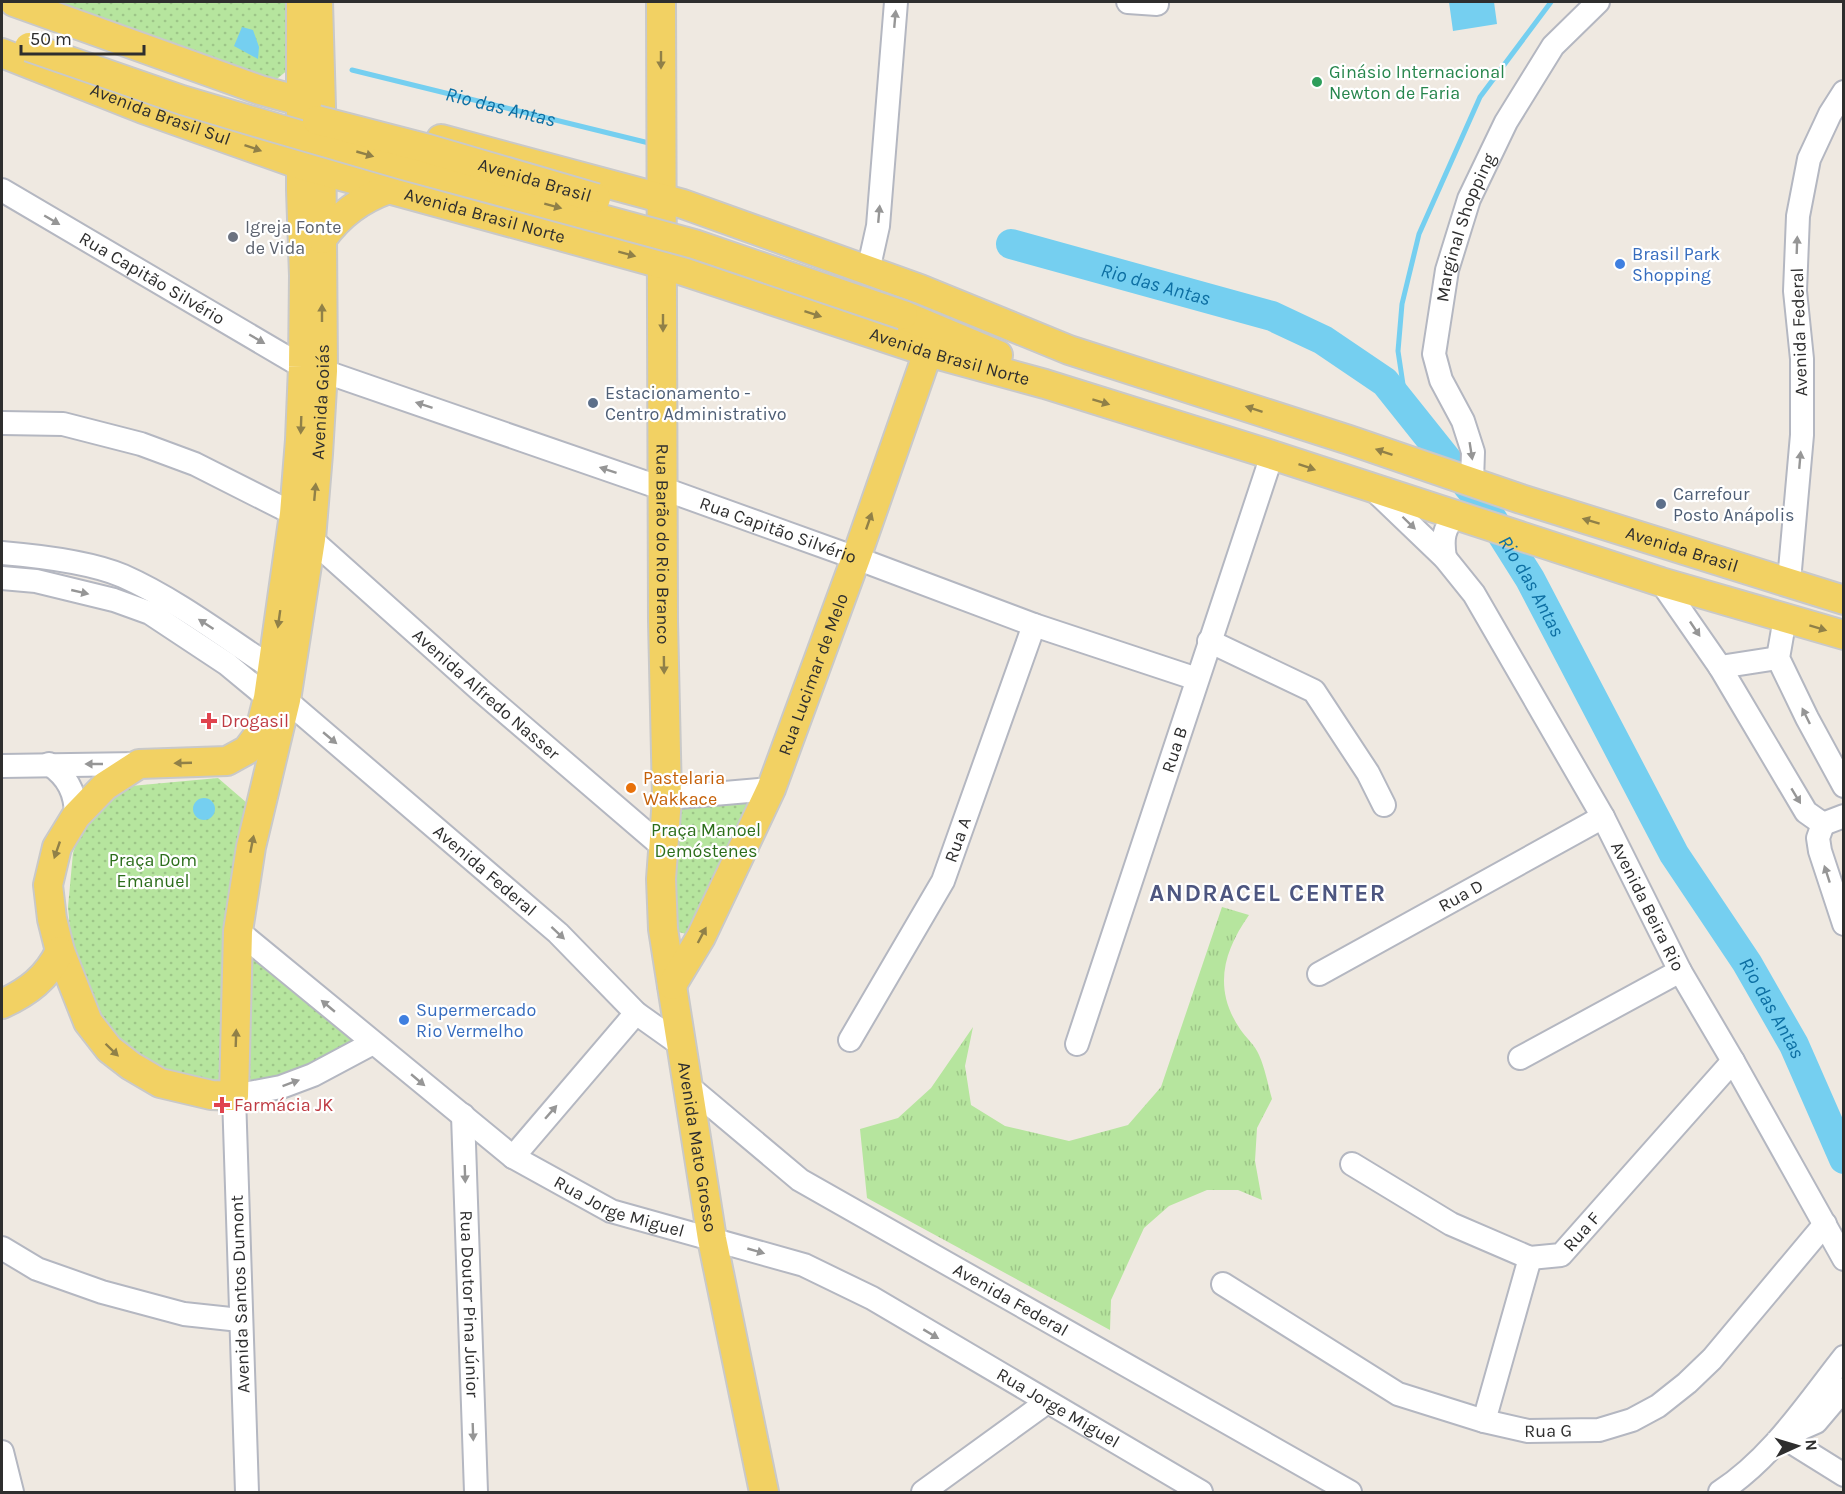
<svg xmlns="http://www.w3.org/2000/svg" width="1845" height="1494" font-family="Karla,sans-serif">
<defs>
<pattern id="grass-tufts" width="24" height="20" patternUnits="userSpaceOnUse" patternTransform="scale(1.5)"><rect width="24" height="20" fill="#b6e59e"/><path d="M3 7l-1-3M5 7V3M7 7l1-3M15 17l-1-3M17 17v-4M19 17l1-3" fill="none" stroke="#9dc588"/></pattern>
<pattern id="park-dots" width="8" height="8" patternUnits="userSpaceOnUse" patternTransform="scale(1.5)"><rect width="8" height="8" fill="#b6e59e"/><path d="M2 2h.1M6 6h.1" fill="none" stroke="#9dc588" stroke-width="1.8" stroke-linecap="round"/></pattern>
</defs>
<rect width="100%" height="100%" fill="#efe9e1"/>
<path fill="url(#grass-tufts)" d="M1222 907 1249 915C1223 952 1213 989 1240 1029 1246 1038 1255 1045 1259 1055 1265 1068 1268 1085 1272 1099L1257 1128 1255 1161 1262 1200 1238 1190H1207L1169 1206 1144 1228 1111 1300 1110 1330 867 1198 860 1129 898 1118 931 1088 973 1027 965 1066 971 1105 1005 1126 1069 1141 1128 1125 1161 1087Z"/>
<path fill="url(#park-dots)" d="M14 2H297L296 63 265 89Z
M218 778 247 803 224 931 355 1041 304 1067 250 1086 160 1075 121 1044 89 999 72 952 68 907 73 853 82 826 105 799 131 786Z
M766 791 699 938 666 928 673 810Z"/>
<path fill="#75cff0" d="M1449 2H1494L1497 24 1453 31Z
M242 27 253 30 259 47 258 59 234 46Z
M193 809a11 11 0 1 1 22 0a11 11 0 1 1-22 0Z"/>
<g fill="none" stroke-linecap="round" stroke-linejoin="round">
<g stroke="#75cff0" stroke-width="5">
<path id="s1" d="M352 70 649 143"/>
<path d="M1407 411 1398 351 1402 304 1419 234 1480 97 1551 2"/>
</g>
<path stroke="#75cff0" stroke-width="30" id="s2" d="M1011 244 1272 316 1323 340 1385 382 1484 506 1530 579 1674 854 1747 963 1794 1045 1844 1159"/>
<g stroke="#b4b7c1" stroke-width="26">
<g id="minor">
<path d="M1128 2 1157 4"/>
<path id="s3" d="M2 190 303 367"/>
<path d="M868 271 878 226 896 2"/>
<path id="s4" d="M323 371 664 489 856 558 1034 625 1197 679"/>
<path d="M2 423 63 424 141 444 195 464 294 514"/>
<path id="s5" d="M1472 481 1473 452 1463 421 1441 380 1434 354 1447 270 1469 199 1506 122 1553 46 1598 2"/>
<path id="s6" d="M1374 490 1445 558 1474 594 1603 817 1680 971 1733 1061 1844 1259"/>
<path id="s7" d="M311 539 480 690 664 848"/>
<path d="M2 553C38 556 90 562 123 576 175 599 225 637 272 668"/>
<path d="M1445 558C1442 539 1443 528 1457 514"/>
<path d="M2 578 36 581 114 600 150 613 227 664 268 698"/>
<path d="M1789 581 1802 435V359L1795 291 1798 216 1809 159 1830 114 1844 92"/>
<path d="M1661 582 1720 667 1806 812 1823 824"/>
<path d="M1785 618 1778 658 1807 718 1844 786"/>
<path d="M1209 641 1314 691 1368 773 1384 805"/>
<path d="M1720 667 1778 658"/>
<path id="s8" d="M286 700 558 933 636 1013 681 1045"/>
<path d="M49 764C68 777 76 793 76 816"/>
<path d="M2 766 139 764"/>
<path d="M667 798 771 789"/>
<path d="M1823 824 1818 838 1820 851 1844 924"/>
<path d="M1823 824 1844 816"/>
<path id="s9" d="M238 931 513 1157 611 1211 804 1265 872 1298 1201 1492"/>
<path id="s10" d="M1319 974 1603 817"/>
<path id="s11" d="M850 1040 943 881 1034 625"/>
<path id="s12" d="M1077 1044 1272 455"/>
<path d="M1520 1058 1680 971"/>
<path id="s13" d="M687 1085 800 1180 1350 1492"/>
<path id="s14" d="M463 1115 476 1492"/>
<path d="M513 1157 636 1013"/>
<path id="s15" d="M1352 1164 1451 1224 1530 1258 1561 1255 1733 1061"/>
<path d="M2 1248 37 1269 102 1292 184 1314 240 1320"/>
<path id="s16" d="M1223 1284 1398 1394 1484 1421 1528 1431 1599 1430 1632 1420 1658 1406 1687 1383 1712 1359 1825 1224"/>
<path d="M1484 1421 1530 1258"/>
<path d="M1784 1436 1816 1422 1844 1389"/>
<path d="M1783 1437 1844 1475"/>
<path d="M2 1452 12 1492"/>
<path d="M247 1492 234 1096 281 1087 313 1075 373 1043"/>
<path d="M923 1492 1047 1402"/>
<path d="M1720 1492C1772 1458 1806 1405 1844 1357"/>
</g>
</g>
<g stroke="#c9c9c9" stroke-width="32">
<g id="major">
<path d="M14 2 260 90 318 106"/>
<path id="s17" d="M301 2V190L304 276 303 367 300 440 294 514 268 698 259 734 247 750 227 761 139 764 105 786 76 816 57 847 48 885 52 919 60 951 88 1022 109 1049 131 1066 160 1083 211 1095 234 1096 238 931 251 847 286 700 311 539 318 454 323 371 321 107 318 2"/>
<path id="s18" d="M661 2 663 621 667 798 661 879 663 929 712 1239 764 1492"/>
<path id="s19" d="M2 53 143 109 301 165 662 264 928 352 1045 384 1272 455 1661 582 1844 635"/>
<path id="s20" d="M441 139 683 204 920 289 1069 350 1349 440 1521 499 1844 600"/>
<path d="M322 239C340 214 361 199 389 189"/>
<path d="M903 315 998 355"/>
<path id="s21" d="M672 985 701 937 771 789 856 558 928 352"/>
<path d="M2 1004C28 992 47 978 60 951"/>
</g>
</g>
<use href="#minor" stroke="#fff" stroke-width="22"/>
<use href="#major" stroke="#f2d163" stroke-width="28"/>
<g stroke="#c9c9c9" stroke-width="32" stroke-linecap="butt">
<g id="major-bridge">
<path d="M29 47 182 100 276 128 403 165 694 244 903 315"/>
<path id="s22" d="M317 120 425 148 596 198"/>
</g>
</g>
<use href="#major-bridge" stroke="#f2d163" stroke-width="28"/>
</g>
<defs><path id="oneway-solid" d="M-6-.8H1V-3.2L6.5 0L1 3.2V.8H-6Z" transform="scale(1.5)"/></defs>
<g fill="#969696">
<use href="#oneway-solid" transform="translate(895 19) rotate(-85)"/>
<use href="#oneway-solid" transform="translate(879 214) rotate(-85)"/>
<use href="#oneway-solid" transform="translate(52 220) rotate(30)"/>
<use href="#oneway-solid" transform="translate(1797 245) rotate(-88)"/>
<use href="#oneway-solid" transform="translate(257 339) rotate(30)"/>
<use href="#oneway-solid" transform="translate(424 405) rotate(-162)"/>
<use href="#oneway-solid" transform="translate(1471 451) rotate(81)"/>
<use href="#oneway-solid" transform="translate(1800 460) rotate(-85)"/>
<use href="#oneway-solid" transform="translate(608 470) rotate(-162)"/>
<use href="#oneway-solid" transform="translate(1409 523) rotate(44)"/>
<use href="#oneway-solid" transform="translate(80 592) rotate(13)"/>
<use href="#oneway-solid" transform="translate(206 624) rotate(-147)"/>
<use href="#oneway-solid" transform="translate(1695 629) rotate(56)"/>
<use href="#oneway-solid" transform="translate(1806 716) rotate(-116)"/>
<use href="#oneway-solid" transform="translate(330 738) rotate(40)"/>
<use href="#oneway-solid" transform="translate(94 764) rotate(180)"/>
<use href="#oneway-solid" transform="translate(1796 796) rotate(59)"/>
<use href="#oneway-solid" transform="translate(1827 874) rotate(-108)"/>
<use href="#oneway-solid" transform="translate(558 933) rotate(43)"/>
<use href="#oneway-solid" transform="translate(328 1006) rotate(-140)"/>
<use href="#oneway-solid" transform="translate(418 1080) rotate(40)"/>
<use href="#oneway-solid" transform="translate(291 1083) rotate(-20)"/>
<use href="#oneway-solid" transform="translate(551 1112) rotate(-49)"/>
<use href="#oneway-solid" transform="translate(465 1174) rotate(88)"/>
<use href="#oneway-solid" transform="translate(756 1251) rotate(16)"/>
<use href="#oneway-solid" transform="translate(931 1334) rotate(31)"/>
<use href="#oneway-solid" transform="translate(473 1432) rotate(88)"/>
</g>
<g fill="#908048">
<use href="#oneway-solid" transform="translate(661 60) rotate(90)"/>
<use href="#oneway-solid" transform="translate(253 148) rotate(19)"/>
<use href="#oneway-solid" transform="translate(365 154) rotate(16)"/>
<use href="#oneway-solid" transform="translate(553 206) rotate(15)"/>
<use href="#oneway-solid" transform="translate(627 254) rotate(15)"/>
<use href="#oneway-solid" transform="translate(322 313) rotate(-90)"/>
<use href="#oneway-solid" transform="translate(813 314) rotate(18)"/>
<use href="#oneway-solid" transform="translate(663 323) rotate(90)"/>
<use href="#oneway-solid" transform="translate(1101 402) rotate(17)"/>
<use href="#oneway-solid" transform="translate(1254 409) rotate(-162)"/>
<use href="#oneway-solid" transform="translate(301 425) rotate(92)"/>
<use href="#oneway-solid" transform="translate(1384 452) rotate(-161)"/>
<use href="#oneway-solid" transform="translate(1307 467) rotate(19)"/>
<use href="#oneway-solid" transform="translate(315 492) rotate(-85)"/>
<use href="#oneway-solid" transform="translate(869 521) rotate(-71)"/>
<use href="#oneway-solid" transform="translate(1591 521) rotate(-163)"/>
<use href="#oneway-solid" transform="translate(279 619) rotate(98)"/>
<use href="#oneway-solid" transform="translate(1818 628) rotate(17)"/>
<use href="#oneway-solid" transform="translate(664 665) rotate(89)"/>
<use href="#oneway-solid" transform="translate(183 763) rotate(178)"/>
<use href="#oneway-solid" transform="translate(252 844) rotate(-79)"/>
<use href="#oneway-solid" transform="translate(57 850) rotate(109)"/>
<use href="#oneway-solid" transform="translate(702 935) rotate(-62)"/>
<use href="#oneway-solid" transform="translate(236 1038) rotate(-88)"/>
<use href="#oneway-solid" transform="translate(112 1050) rotate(44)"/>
</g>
<circle fill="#2e9e5b" stroke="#fff" stroke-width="2" cx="1317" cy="82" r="6"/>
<circle fill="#6b7280" stroke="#fff" stroke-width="2" cx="233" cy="237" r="6"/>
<g fill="#3f7fe0" stroke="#fff" stroke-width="2">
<circle cx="1620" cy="264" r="6"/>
<circle cx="404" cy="1020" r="6"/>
</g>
<g fill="#5c6f8a" stroke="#fff" stroke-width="2">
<circle cx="593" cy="403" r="6"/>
<circle cx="1661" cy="504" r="6"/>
</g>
<g fill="#e0444e" stroke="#fff" stroke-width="2">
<path d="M206 712h6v6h6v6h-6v6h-6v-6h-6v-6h6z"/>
<path d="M219 1096h6v6h6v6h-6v6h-6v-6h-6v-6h6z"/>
</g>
<circle fill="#e8710a" stroke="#fff" stroke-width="2" cx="631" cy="788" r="6"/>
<g text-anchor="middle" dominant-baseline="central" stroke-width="4.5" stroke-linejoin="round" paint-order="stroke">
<g font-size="18" fill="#27864d" stroke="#fff" text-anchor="start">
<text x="1329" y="72">Ginásio Internacional<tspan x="1329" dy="21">Newton de Faria</tspan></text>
</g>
<g font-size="18" fill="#2e2e2e" stroke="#fff">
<text stroke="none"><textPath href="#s19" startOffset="170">Avenida Brasil Sul</textPath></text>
<text stroke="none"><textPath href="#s22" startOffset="226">Avenida Brasil</textPath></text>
<text stroke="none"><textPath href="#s19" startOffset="510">Avenida Brasil Norte</textPath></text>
<text stroke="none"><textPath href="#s5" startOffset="266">Marginal Shopping</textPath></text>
<text stroke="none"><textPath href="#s3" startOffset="174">Rua Capitão Silvério</textPath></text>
<text transform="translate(1799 332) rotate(-92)">Avenida Federal</text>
<text stroke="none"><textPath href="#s19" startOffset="996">Avenida Brasil Norte</textPath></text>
<text stroke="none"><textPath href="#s17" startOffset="2040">Avenida Goiás</textPath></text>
<text stroke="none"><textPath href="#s4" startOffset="482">Rua Capitão Silvério</textPath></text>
<text stroke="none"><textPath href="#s18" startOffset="542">Rua Barão do Rio Branco</textPath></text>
<text stroke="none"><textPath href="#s20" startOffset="1308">Avenida Brasil</textPath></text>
<text stroke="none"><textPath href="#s21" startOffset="342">Rua Lucimar de Melo</textPath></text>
<text stroke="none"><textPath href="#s7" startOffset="234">Avenida Alfredo Nasser</textPath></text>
<text stroke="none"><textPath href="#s12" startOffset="310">Rua B</textPath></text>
<text stroke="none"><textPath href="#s11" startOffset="228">Rua A</textPath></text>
<text stroke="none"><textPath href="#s8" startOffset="262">Avenida Federal</textPath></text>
<text stroke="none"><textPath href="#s10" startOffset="162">Rua D</textPath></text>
<text stroke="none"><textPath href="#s6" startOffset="502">Avenida Beira Rio</textPath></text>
<text stroke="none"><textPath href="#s18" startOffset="1148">Avenida Mato Grosso</textPath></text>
<text stroke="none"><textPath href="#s9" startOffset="474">Rua Jorge Miguel</textPath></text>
<text stroke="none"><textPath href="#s15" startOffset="264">Rua F</textPath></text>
<text transform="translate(240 1294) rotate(-92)">Avenida Santos Dumont</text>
<text stroke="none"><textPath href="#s13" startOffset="390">Avenida Federal</textPath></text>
<text stroke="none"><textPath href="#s14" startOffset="189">Rua Doutor Pina Júnior</textPath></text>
<text stroke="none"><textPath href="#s9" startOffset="960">Rua Jorge Miguel</textPath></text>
<text stroke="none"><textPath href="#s16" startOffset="362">Rua G</textPath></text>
</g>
<g font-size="18" fill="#5b616d" stroke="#fff" text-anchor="start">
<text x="245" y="227">Igreja Fonte<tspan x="245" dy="21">de Vida</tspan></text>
</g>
<g font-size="18" fill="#366cbe" stroke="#fff" text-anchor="start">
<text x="1632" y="254">Brasil Park<tspan x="1632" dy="21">Shopping</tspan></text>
<text x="416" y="1010">Supermercado<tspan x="416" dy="21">Rio Vermelho</tspan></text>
</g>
<g font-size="18" fill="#4e5e75" stroke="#fff" text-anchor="start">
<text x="605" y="393">Estacionamento -<tspan x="605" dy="21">Centro Administrativo</tspan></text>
<text x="1673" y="494">Carrefour<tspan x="1673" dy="21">Posto Anápolis</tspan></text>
</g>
<g font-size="18" fill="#be3a42" stroke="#fff" text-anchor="start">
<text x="221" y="721">Drogasil</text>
<text x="234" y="1105">Farmácia JK</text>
</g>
<g font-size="18" fill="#c56008" stroke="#fff" text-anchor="start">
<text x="643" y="778">Pastelaria<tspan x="643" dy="21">Wakkace</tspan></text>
</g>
<g font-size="18" fill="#2c6e1b" stroke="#fff">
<text x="706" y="830">Praça Manoel<tspan x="706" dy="21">Demóstenes</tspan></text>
<text x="153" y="860">Praça Dom<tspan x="153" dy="21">Emanuel</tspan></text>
</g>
<g font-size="20" font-style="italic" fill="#0d6fa3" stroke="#fff">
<text stroke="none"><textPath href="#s1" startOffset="153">Rio das Antas</textPath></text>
<text stroke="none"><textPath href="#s2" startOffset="150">Rio das Antas</textPath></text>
<text stroke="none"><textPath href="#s2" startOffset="654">Rio das Antas</textPath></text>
<text stroke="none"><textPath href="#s2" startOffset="1140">Rio das Antas</textPath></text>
</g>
<g font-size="24" font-weight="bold" letter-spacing="1.5" fill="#4d5680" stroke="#fff">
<text x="1268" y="893">ANDRACEL CENTER</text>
</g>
</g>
<rect width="1845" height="1494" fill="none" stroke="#2e2e2e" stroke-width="6"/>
<g transform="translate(1797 1446) rotate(86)" stroke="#ffffff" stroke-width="4.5" paint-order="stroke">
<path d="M0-4.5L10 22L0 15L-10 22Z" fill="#2e2e2e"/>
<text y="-9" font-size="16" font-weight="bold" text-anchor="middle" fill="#2e2e2e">N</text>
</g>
<path d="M21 45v9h123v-9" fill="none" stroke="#2e2e2e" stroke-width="3"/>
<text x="30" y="45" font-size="18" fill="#2e2e2e" stroke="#ffffff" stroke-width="4.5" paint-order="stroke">50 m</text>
</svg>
